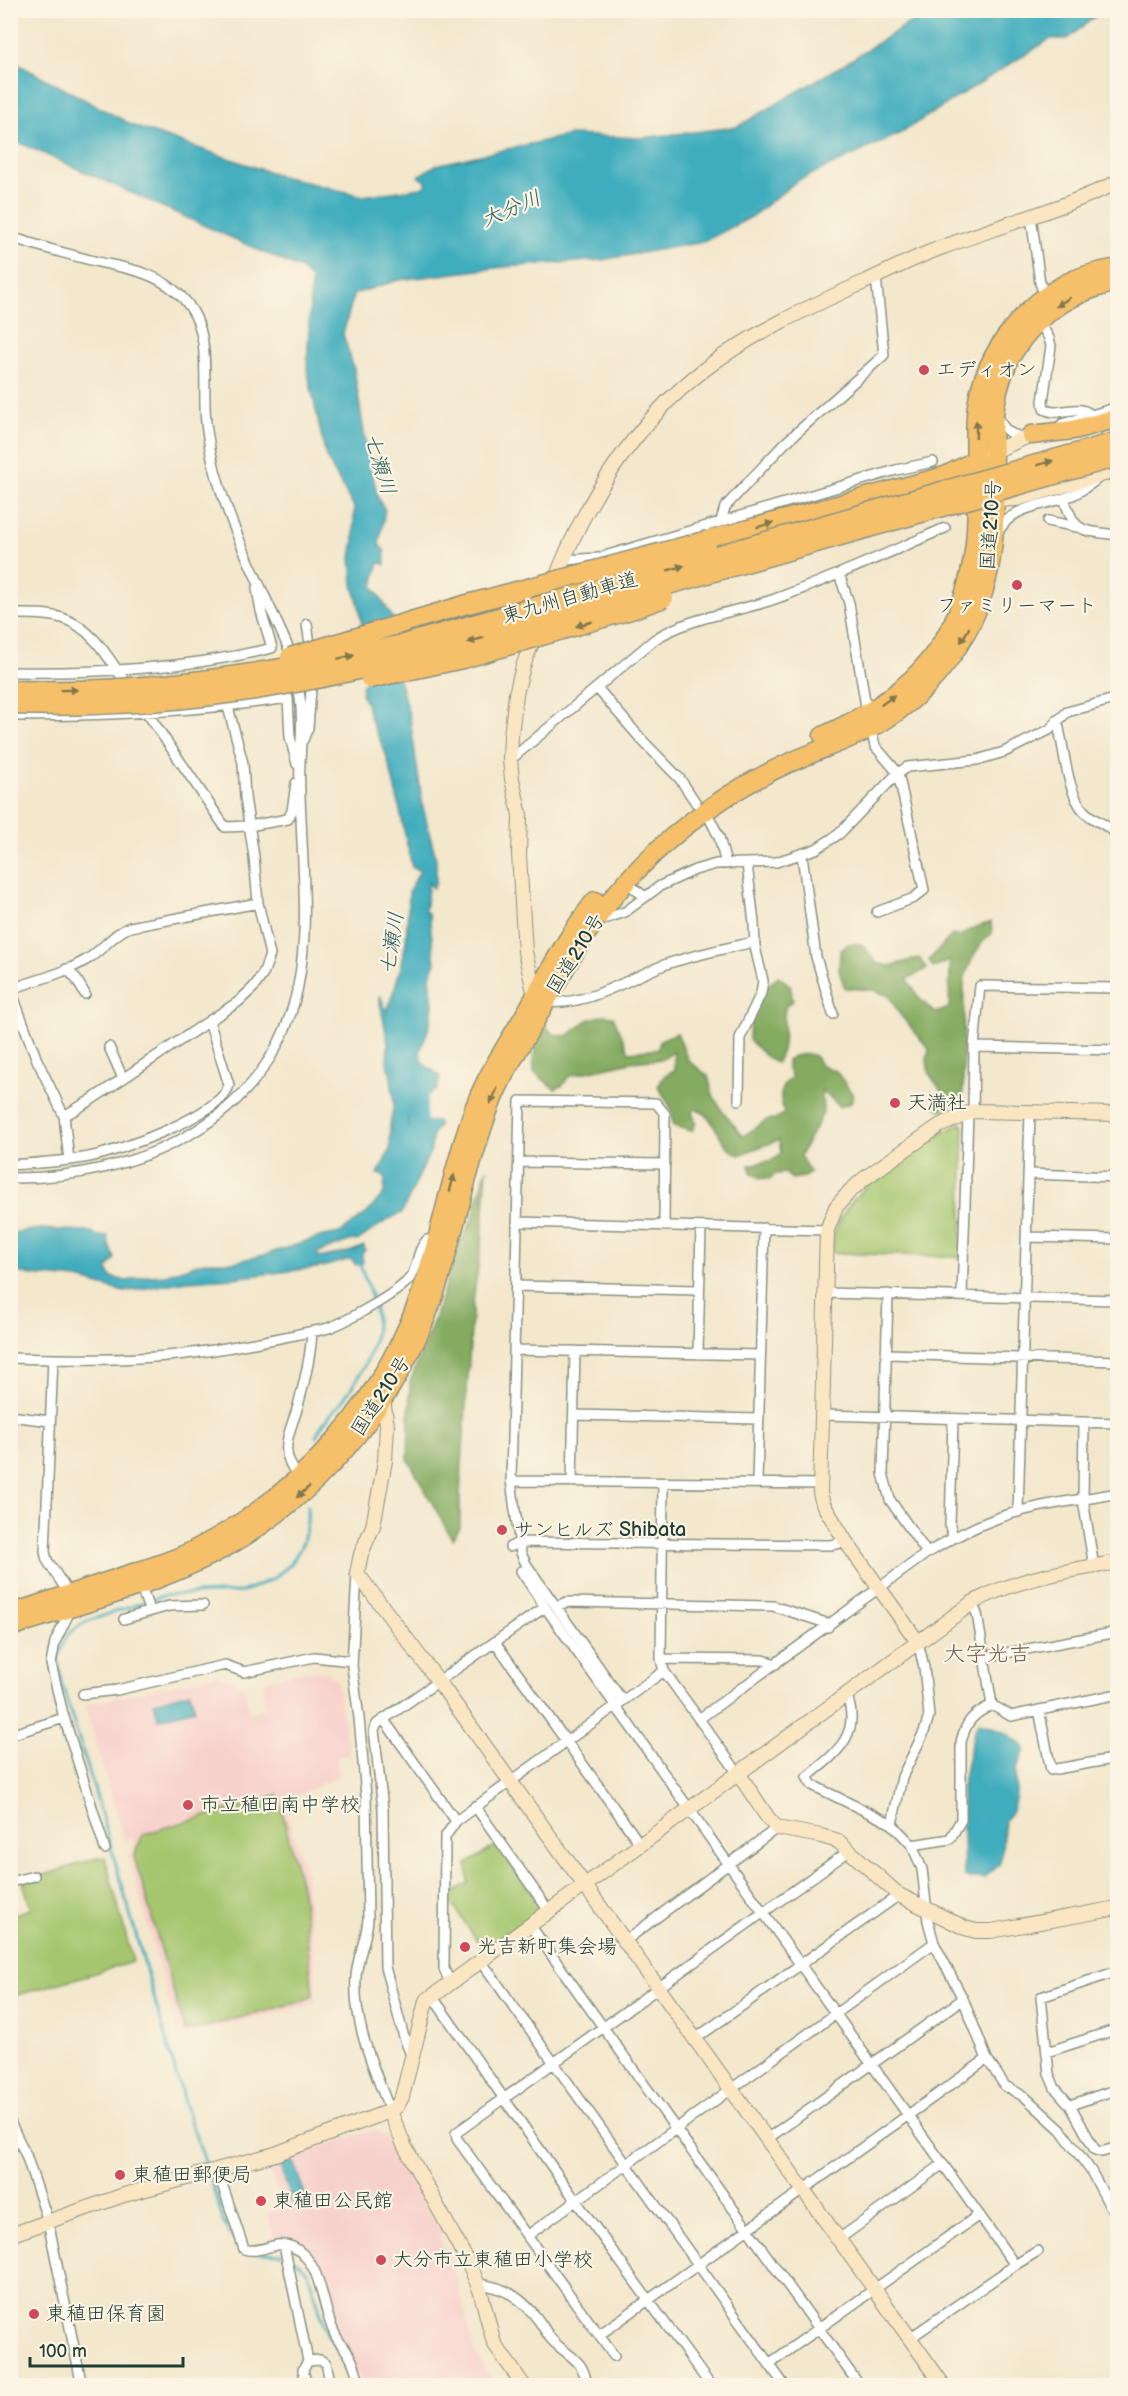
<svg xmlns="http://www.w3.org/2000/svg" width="1128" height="2396" font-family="'Balsamiq Sans','Klee One',sans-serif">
<rect width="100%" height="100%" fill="#fcf5e5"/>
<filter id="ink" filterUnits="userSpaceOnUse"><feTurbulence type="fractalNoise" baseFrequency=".0167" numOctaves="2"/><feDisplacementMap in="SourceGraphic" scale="12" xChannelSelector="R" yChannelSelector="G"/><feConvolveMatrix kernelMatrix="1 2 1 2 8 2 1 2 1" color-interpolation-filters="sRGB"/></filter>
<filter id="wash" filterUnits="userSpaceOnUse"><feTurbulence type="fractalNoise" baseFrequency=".008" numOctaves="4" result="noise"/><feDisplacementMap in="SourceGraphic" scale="24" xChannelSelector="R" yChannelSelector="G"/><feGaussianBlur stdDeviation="1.35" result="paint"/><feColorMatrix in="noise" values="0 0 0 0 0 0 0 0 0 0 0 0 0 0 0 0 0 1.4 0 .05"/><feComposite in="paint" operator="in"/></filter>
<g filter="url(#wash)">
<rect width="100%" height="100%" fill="#f3e7cc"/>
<path fill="#f7d0cb" d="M306 1670 327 1673 337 1679 349 1754 337 1757 338 1777 294 1797 286 1809 305 1870 315 1966V2003L183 2037 177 2033 128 1853 135 1851 132 1838 124 1840 85 1705 216 1675 244 1686 250 1713 265 1708 263 1686 265 1681Z
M373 2130 387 2137 443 2235 439 2238 451 2262 460 2291 474 2350 494 2385H363L331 2318 320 2270 300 2245 289 2241 276 2240 267 2213 283 2206 267 2164Z"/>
<path fill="#a5c66e" stroke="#628251" stroke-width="1.5" d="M961 1123 964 1127 961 1257 833 1253C833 1244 833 1234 837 1226 854 1183 921 1144 961 1123Z
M278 1795 302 1891 313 1996 300 2002 185 2032 134 1856 143 1834Z
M498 1844 540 1904 539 1911 489 1947 487 1945 482 1948 452 1904H448V1886L455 1892 468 1883 467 1864Z
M105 1857 133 1962 11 1997V1915L31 1909 23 1882 93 1859Z"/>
<path fill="#84ab61" stroke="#52744a" stroke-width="1.5" d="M991 922 992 933 981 944 974 955 964 979 963 1093 958 1100 941 1110 934 1105 944 1094C932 1079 923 1069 929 1049L898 1012 889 996 873 990 845 988 839 971 840 951 848 944H862L877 963 889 966 919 958 927 969 907 979 920 999 935 1013 949 1008 950 961 933 968 929 960 952 935 960 936 971 929Z
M778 976 790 985 793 1001 786 1005C780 1026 789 1043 776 1063L764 1055 749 1040C749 1010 756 995 778 976Z
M604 1015 613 1016 629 1052 658 1049 660 1040 677 1033 688 1060 708 1076 713 1095 721 1109 743 1136 767 1120 775 1119 784 1113C780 1097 777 1087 792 1077L787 1068V1060L794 1056 808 1054 815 1056 821 1065 836 1071 853 1095 851 1103 840 1107 822 1090 823 1113 800 1156 810 1172 804 1177 792 1179 785 1173 775 1174 771 1179 760 1178 751 1172 749 1165 772 1160 781 1154 779 1140 739 1155C715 1143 719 1118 696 1109L692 1112 696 1123 692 1131 673 1126 671 1108 658 1086 664 1076 674 1070V1052L662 1059 631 1062 569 1076 563 1085 555 1089 534 1072 533 1056 537 1050 531 1044 540 1026H546L553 1034 567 1036 588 1020Z
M487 1168 482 1241 473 1301 460 1495V1528L452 1539 408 1459 410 1382 433 1322 456 1252 473 1217Z"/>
<path fill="#40adbe" stroke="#307579" stroke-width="1.5" d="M928 11H1102L1067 39H1050L897 135 797 181 751 217 703 242 602 260 503 267 399 280 354 294 343 334 354 369 370 470C377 482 375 500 385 509L379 545 385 551V565L379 562 373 586 394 620 397 672 410 718 423 807 436 859V883L433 888 429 882 425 911 429 914 435 963 430 976 433 1005 430 1024 420 1052 424 1064 440 1076 437 1090C421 1098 404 1109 409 1130L414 1129 417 1123 437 1121 439 1126 433 1133 431 1150 402 1213C385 1219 373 1231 357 1241L352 1240 317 1253 319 1258 352 1251 364 1246 365 1250 362 1254 363 1263 356 1265 351 1259 322 1267 233 1278 187 1281 124 1292 78 1279 32 1275 11 1271V1233L40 1229 88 1231 98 1236H108L109 1245 115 1258 107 1269 111 1277 127 1281 146 1276 165 1275 203 1262H234L264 1255 323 1236 340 1233 368 1212 384 1193 385 1176 378 1174 390 1149V1125L394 1104 390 1070 387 1063 388 1042 380 1003V995L387 1012 401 967 406 942 409 891 420 871 412 867C403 830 398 794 387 758 384 745 375 733 371 720 368 710 367 702 361 694L363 684 369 677 359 606 353 585 351 557 354 539V508L326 457 307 369 311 279 301 269 11 139 10 58 23 67 136 127 281 176 363 196 422 188 427 183 418 176 436 165 570 135 640 138 737 127 846 63Z
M190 1692 195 1709 158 1719 154 1702Z
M978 1723C993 1725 1018 1737 1025 1750L1016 1770V1796L1012 1811 1005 1820 1001 1859 999 1865 984 1878H968L964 1875 962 1787 974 1731Z
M293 2161 306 2197 292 2202 280 2166Z"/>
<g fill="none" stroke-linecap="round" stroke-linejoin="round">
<path stroke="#40adbe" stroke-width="3" d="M316 1437C320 1423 335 1412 343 1400 361 1375 381 1343 375 1310 372 1294 364 1277 359 1261
M207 2167 187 2112 91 1778 61 1682 58 1657 67 1635 85 1622 165 1595 242 1592 273 1579 291 1564 303 1543 307 1523 308 1506
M210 2176C216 2195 224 2236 240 2246
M260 2253 283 2254
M289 2257 300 2264 308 2272 327 2334 340 2353 353 2386"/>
<path stroke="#40adbe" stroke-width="18" d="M418 1146V1102L422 1078"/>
</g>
</g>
<g filter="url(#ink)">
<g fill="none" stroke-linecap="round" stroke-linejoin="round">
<g stroke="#899280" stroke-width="12">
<path id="street" d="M1031 216 1040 283 1045 297
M10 237C38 246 66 254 94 261 122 268 150 270 174 290 219 325 199 383 207 431 218 509 257 576 288 647L292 660
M1039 321 1049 338 1051 346 1043 401 1044 409C1059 418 1078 402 1091 415
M998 416C1002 429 1010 436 1024 437
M1062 424 1118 407
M1064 498C1075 535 1082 530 1118 535
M721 521 725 507 785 443 884 355 876 277
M1048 521 1077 527
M997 534C1013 502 1048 507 1075 494 1082 490 1089 485 1096 480
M563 560 598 558 896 470 933 462
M839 574 849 603 867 713
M10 614C27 614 46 613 62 618 94 628 111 662 129 688
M307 624 311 651
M10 672C97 673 188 669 272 648L261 611 257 589
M597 688 641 739 680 779 696 803
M139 701 225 827 249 826 288 819 292 811 296 783
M10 716C104 716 196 712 288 698L290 737 297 764
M1057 720C1064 744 1066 792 1084 811 1094 822 1107 823 1118 836
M870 726 875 746 898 773 924 890 914 898 877 912
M303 740 308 728 312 677
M510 760 655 639C690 617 733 613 772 600 831 579 888 553 945 528
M706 811 719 837 726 864
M802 855 816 957 833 1014
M626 882 645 897
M598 921 625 912 660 886 695 870 716 864 776 862 816 849 839 834 896 775 907 767 977 760 1004 752 1049 730 1067 712 1118 698
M66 969 75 977 85 994
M10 988 37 1060 64 1116 69 1160
M11 989C36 980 63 974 86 960 102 951 112 934 130 927L258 903
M545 1002C589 1006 625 980 664 965 693 955 724 949 754 942
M209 1021 238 1002 254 987 263 974 270 955 258 903 254 857 245 797 243 763 228 707
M109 1047 121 1074
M974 1047 1118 1050
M739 1100 740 1038 761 993 763 981 755 947 754 923 747 864
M973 1111 974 1047 980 986 1118 988
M519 1162 665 1164
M10 1165C37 1163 63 1162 89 1157 117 1152 223 1114 229 1085L209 1021 88 1102 64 1116
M1028 1174 1118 1177
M10 1178C137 1179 271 1122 298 986 309 931 303 873 301 818 300 800 299 782 300 764 301 736 304 709 297 682
M517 1222 827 1230
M1026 1237 1118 1239
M516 1286 699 1290
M825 1293 1118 1300
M888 1294 883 1473 890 1500 927 1553
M962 1296 968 1113
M514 1350 760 1355
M698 1354 701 1227
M888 1354 1118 1361
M10 1358C63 1359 114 1361 167 1356 220 1351 273 1339 325 1329 343 1324 398 1293 410 1278 419 1266 416 1251 427 1240H436
M53 1359 45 1552 47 1560 69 1594
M574 1415 759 1419
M823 1415 1118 1423
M10 1416 50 1421
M1084 1422 1083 1500 1094 1567
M299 1477C275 1449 292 1431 299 1402 305 1380 311 1354 312 1331
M511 1481 821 1484
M572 1482 575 1351
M663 1483 661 1659 664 1671 738 1773
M757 1483 764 1228
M1018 1512 1030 1112
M953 1537 950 1526 953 1419
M510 1547 520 1542 830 1545 846 1542
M521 1571 545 1607 1015 2265
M357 1573 352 1666 359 1718 366 1796 368 1919C367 1939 357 1957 356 1977 353 2024 374 2068 390 2111
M140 1584 149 1610
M972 1603 977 1614 992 1705 1011 1716 1118 1694
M556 1606 567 1602 773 1606 823 1622 828 1627
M71 1609 55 1642 51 1664 63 1714 105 1849
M124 1619 169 1606 203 1605
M495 1642 640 1844
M985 1657 1118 1632
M661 1659 763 1660 776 1664
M83 1694 117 1690 225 1665 244 1672 314 1657 352 1661
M846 1694C863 1735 835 1754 807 1777L812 1785 892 1824 912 1845 922 1869 928 1921 934 1943 963 1999 987 2059 1005 2086 1025 2097 1061 2130 1091 2171 1110 2206 1118 2211
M622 1700 526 1564 521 1553 511 1481 520 1101 656 1103 665 1114 664 1226
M1039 1710 1051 1770 1118 1758
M699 1719 927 1553C950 1539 973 1527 998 1518 1036 1504 1078 1501 1118 1493
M384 1720 456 1821
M10 1735 64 1718
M475 1806 549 1911
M892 1824 902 1777 924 1732 929 1716 924 1667 918 1642
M912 1845 950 1839 961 1820V1742C966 1721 973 1714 992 1705
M10 1882 34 1876
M530 1925 860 2386
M625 1941 777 1828
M481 1961 785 2386
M1118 1971 1041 1997 1049 2074 1055 2088 1070 2105 1095 2150 1102 2152 1118 2147
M450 1983 444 1969 445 1837 456 1821 664 1671
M432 1996 576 2201 711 2386
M695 2039 899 1895
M1047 2052 1118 2029
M411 2055 404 2037 385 1967 383 1809 374 1730 377 1724 545 1607
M1070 2105 1118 2089
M10 2122 26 2155 48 2221 82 2386
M767 2139 963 1999
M217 2169 244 2249C260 2255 276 2239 293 2247 323 2262 321 2306 334 2332 337 2341 345 2347 349 2355 355 2364 357 2375 360 2386
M527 2236 934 1943
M839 2239 943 2164
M284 2245 308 2361 303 2370 307 2386
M478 2284C502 2286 521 2297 536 2317 542 2324 546 2333 552 2340 568 2357 584 2358 587 2386
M599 2335 987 2059
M910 2338 1015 2265 1038 2251
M614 2356 457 2139 456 2133 849 1851
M308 2361 320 2360 326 2363 331 2386
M769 2364 979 2215"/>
</g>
<g stroke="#899280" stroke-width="16">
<path id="secondary" d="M988 454 1031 435
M986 500 1017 499 1118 470
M553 586C583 504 635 422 705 369 747 336 811 306 860 284 887 272 915 257 943 247 1001 225 1062 209 1118 182
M536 632 523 666 516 694 511 735 510 760 512 779 520 815 519 855 525 952 535 996 539 998
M382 1394 387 1425 385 1461 373 1526 361 1554 357 1573 439 1682 944 2386
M918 1642 846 1542 823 1504 820 1493 827 1230 836 1207 850 1191 865 1178 939 1126 973 1111 1118 1114
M738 1773 768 1818 777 1828 821 1836 838 1841 899 1895 965 1928 976 1931H991L1118 1908
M390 2111 397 2106 402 2097 426 2001 972 1603C1016 1578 1068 1571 1118 1562
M10 2235 124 2195 275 2154 390 2111 404 2145 471 2268 480 2290 494 2343 524 2386"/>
</g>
<g stroke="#899280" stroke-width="21">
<path id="highway" d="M1031 435 1073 430 1118 418
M708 540 945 476 976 460
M823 736C900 701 953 656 971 569 982 518 973 466 976 415 980 361 1019 309 1065 284 1082 275 1100 271 1118 268
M10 1614C46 1602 82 1590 118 1578 144 1569 172 1562 196 1549 306 1492 388 1397 426 1279 443 1223 454 1164 474 1109 486 1076 505 1048 523 1018 546 978 566 937 595 901
M10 1627C93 1600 181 1579 254 1530 343 1470 409 1380 440 1277 457 1220 469 1161 490 1106 501 1077 518 1050 534 1023 561 974 589 923 627 881 667 837 715 800 768 773 798 757 831 747 863 732 908 711 945 673 968 629 996 577 996 521 994 464 994 445 992 426 995 407 1004 340 1053 295 1118 282"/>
</g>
<use href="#street" stroke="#fff" stroke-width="9"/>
<use href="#secondary" stroke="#fbe6c4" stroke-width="14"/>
<use href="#highway" stroke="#f6c06b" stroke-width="18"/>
<g stroke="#899280" stroke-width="21" stroke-linecap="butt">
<path id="highway-bridge" d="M290 657 464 605 708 540
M370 679 463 659 631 610 664 598
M10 690C145 694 276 672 407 643L1118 441
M10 705C109 708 210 700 307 681 421 658 532 624 644 592 802 548 960 503 1118 457"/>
</g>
<use href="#highway-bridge" stroke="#f6c06b" stroke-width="18"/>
</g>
<defs><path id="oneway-solid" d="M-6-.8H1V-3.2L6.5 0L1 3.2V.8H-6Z" transform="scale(1.5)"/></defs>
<g fill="#80784d">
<use href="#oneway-solid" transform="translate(1063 302) rotate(148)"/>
<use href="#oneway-solid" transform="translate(976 429) rotate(-89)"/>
<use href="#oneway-solid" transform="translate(1045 463) rotate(-16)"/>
<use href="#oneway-solid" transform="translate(765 525) rotate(-15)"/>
<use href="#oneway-solid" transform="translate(676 568) rotate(-16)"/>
<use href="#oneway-solid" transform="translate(584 624) rotate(164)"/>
<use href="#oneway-solid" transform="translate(965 635) rotate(120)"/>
<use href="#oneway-solid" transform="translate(476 640) rotate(164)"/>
<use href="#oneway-solid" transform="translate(346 657) rotate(-12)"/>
<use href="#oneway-solid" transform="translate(69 690) rotate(-1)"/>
<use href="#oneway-solid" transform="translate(888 700) rotate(-36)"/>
<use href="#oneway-solid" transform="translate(494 1096) rotate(113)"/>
<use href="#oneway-solid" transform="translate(452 1183) rotate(-75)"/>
<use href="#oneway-solid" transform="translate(303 1492) rotate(139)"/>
</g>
</g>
<g fill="#d1495b" stroke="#fcf5e5" stroke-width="2">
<circle cx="924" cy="370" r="6"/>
<circle cx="1017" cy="585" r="6"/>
<circle cx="895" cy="1103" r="6"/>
<circle cx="502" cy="1530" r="6"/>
<circle cx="188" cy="1805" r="6"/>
<circle cx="465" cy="1947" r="6"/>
<circle cx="120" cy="2175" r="6"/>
<circle cx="261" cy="2201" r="6"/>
<circle cx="381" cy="2260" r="6"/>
<circle cx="34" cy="2314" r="6"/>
</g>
<g text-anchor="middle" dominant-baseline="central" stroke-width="4.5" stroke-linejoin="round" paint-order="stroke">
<g font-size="20" fill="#1f3d34" stroke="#fcf5e5" text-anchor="start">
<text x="936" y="370">エディオン</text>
<text x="1017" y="606" text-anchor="middle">ファミリーマート</text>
<text x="907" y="1103">天満社</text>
<text x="514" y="1530">サンヒルズ Shibata</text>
<text x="200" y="1805">市立稙田南中学校</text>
<text x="477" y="1947">光吉新町集会場</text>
<text x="132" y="2175">東稙田郵便局</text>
<text x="273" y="2201">東稙田公民館</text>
<text x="393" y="2260">大分市立東稙田小学校</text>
<text x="46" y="2314">東稙田保育園</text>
</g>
<g font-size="20" fill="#1f3d34" stroke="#fcf5e5">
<text transform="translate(991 525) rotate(-86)">国道210号</text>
<text transform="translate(570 598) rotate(-16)">東九州自動車道</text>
<text transform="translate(576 954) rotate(-58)">国道210号</text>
<text transform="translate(381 1396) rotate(-57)">国道210号</text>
</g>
<g font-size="21" font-style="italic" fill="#295f5d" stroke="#fcf5e5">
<text transform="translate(511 209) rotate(-23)">大分川</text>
<text transform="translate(380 464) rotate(74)">七瀬川</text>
<text transform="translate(392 943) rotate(-81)">七瀬川</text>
</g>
<g font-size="22" fill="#695f55" stroke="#fcf5e5">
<text x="987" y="1654">大字光吉</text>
</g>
</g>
<rect width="1128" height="2396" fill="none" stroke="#fcf5e5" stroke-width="36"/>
<path d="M30 2357v9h153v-9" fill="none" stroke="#1f3d34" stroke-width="3"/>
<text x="39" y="2357" font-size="18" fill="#1f3d34" stroke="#fcf5e5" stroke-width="4.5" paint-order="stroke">100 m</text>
</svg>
